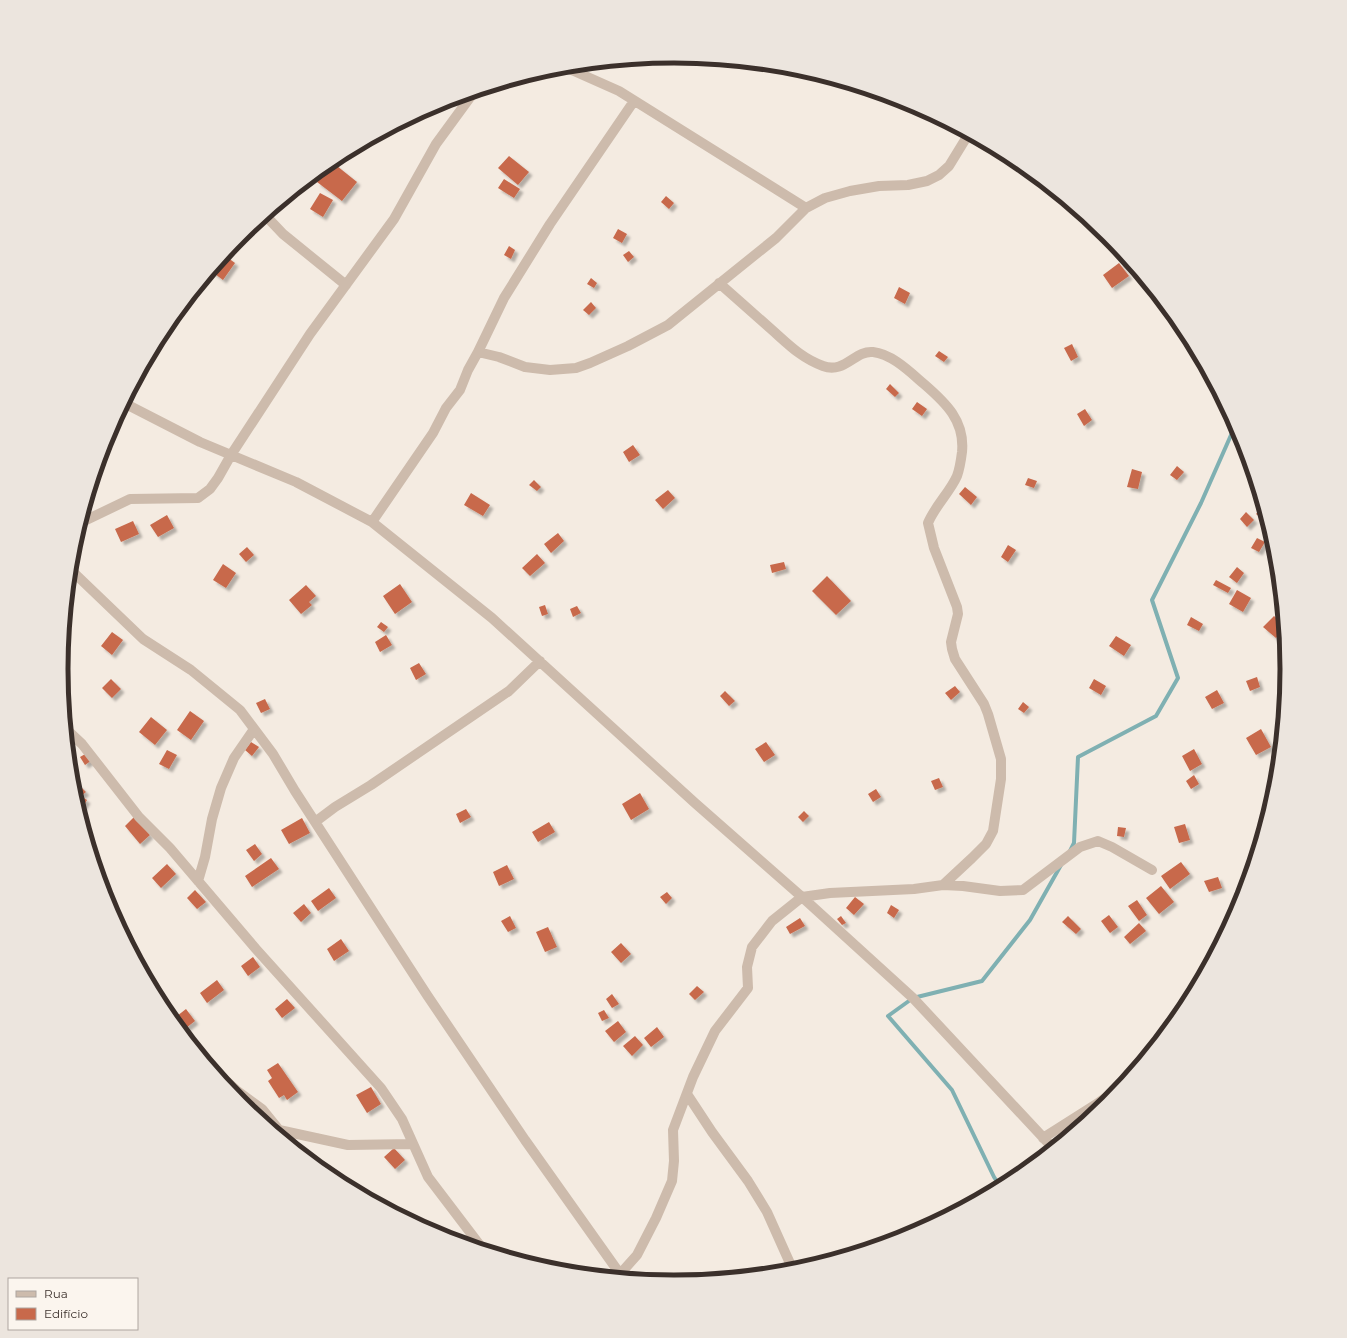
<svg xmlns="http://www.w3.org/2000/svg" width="1347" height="1338" font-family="Montserrat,sans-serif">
<defs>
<filter id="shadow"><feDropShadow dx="3.5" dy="3.5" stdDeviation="1" flood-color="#0004"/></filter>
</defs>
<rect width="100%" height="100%" fill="#f4ebe1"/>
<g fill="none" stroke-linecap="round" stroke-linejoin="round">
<path stroke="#7fb0b2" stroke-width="4" d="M1070 851 1074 843 1078 757 1156 716 1178 678 1152 600 1201 503 1235 426
M1000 1186 994 1177 952 1090 888 1016 913 998 982 981 1030 920 1061 865"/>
</g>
<path fill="#c8694b" filter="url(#shadow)" d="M509 156 529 172 518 185 498 168Z
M332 162 357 182 342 201 317 182Z
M504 179 520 189 514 198 498 188Z
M320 193 333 200 323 217 310 209Z
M666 196 674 203 669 209 661 202Z
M618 229 627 234 622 243 613 238Z
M509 246 515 250 511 259 504 255Z
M629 251 634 257 628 262 623 255Z
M224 255 235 263 223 280 211 271Z
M1119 263 1129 276 1112 288 1103 275Z
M591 278 597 283 594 288 587 284Z
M899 287 910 293 905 304 894 298Z
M591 302 596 308 589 315 583 310Z
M1072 344 1078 357 1071 361 1064 348Z
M939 351 948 357 944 362 935 356Z
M890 384 899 393 895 397 886 389Z
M917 402 927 409 922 416 912 409Z
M1085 409 1092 420 1084 426 1077 414Z
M633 445 640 455 629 462 623 452Z
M1177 466 1184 472 1177 480 1170 475Z
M1132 469 1142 472 1138 489 1127 487Z
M1028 478 1037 481 1034 488 1025 485Z
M534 480 541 487 537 491 529 485Z
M965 487 977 497 971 505 959 494Z
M668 490 675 498 663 509 655 500Z
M471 493 490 505 483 516 464 505Z
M1262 507 1266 520 1265 521 1256 514Z
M1246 512 1254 520 1247 527 1240 519Z
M167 515 174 528 158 537 150 525Z
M133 521 139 534 121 542 115 529Z
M558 533 564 541 551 553 544 544Z
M1257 538 1265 542 1259 552 1251 548Z
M1008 545 1016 550 1008 562 1001 557Z
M247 547 254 555 246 562 239 554Z
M537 554 545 563 530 576 522 568Z
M784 562 786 569 772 573 770 565Z
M223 564 236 573 226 588 213 580Z
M1237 567 1244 573 1237 583 1229 577Z
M827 576 851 601 836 615 812 591Z
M1216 580 1231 588 1228 593 1213 585Z
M400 584 412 602 395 614 383 596Z
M306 585 316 596 309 602 312 605 301 614 289 600Z
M1237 590 1251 598 1243 612 1229 604Z
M545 605 548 614 542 616 539 607Z
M577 606 581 613 573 617 570 609Z
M1274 616 1282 623 1283 630 1276 638 1263 627Z
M1191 617 1203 624 1199 631 1187 625Z
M381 622 388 627 384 632 377 627Z
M112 632 123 640 112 655 101 646Z
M386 635 392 645 380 652 375 642Z
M1116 636 1131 645 1124 656 1109 646Z
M419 663 426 674 416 680 410 668Z
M1257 677 1260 687 1250 691 1246 681Z
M111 679 121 689 112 698 102 688Z
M1094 679 1106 686 1101 695 1089 688Z
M955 686 960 692 951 700 945 693Z
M1217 690 1224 703 1212 709 1205 697Z
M725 691 735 701 729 706 720 696Z
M265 699 270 709 261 713 256 703Z
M1023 702 1029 707 1024 713 1018 709Z
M190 711 204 721 191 740 177 730Z
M151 717 167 730 155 745 139 732Z
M1261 729 1271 747 1256 755 1246 738Z
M1280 736 1279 746 1275 738Z
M251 742 259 747 252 756 245 750Z
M766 742 775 755 764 762 755 749Z
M1194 749 1202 764 1190 771 1182 756Z
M167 750 177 755 169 769 159 764Z
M87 753 92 760 85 765 80 757Z
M1194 775 1199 784 1191 789 1186 781Z
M939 778 943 787 935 790 931 781Z
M79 785 86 792 81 796 87 800 83 807 77 803 73 790Z
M876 789 881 797 873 802 868 794Z
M640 793 649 809 631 820 622 804Z
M466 809 471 817 460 823 456 814Z
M804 811 809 816 803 822 798 817Z
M134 817 150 835 140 844 125 826Z
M302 818 310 833 289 844 281 830Z
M549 822 555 832 538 842 532 832Z
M1185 824 1190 840 1179 843 1174 827Z
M1118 827 1126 828 1124 837 1117 836Z
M255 844 262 854 254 861 246 850Z
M271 858 279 869 252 887 245 876Z
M1181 862 1190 874 1170 889 1161 876Z
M167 864 176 874 161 888 152 878Z
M507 865 514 879 499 886 493 872Z
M1218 877 1222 888 1209 892 1204 881Z
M1161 886 1174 902 1159 914 1146 898Z
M329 888 336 898 318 911 311 901Z
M195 890 206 902 197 909 187 898Z
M667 892 672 898 666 904 660 897Z
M855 897 864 904 854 915 846 908Z
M1137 900 1147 915 1139 921 1128 906Z
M304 904 311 913 301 922 293 913Z
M891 905 899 910 894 918 887 913Z
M1109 915 1118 927 1110 933 1101 921Z
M510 916 516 928 508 932 501 921Z
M841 916 846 923 842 925 837 919Z
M1068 916 1081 929 1076 934 1062 922Z
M800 918 805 926 790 934 786 927Z
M1139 923 1146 931 1130 944 1124 937Z
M548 927 557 947 545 952 536 932Z
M341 939 349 951 334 961 327 949Z
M621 943 631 954 621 963 611 952Z
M253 957 260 967 248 976 241 966Z
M217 980 224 990 207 1003 200 993Z
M697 986 704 992 695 1000 689 994Z
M612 994 619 1004 612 1008 606 999Z
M287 999 295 1008 282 1018 275 1009Z
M186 1009 195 1021 186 1028 177 1016Z
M604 1010 609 1018 602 1021 598 1013Z
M618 1021 626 1032 614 1042 605 1031Z
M657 1027 664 1037 651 1047 644 1038Z
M635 1036 643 1045 632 1056 623 1046Z
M278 1063 298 1092 287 1100 284 1095 279 1098 268 1081 272 1078 267 1070Z
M371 1087 381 1104 367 1113 356 1095Z
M394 1148 405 1160 395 1169 384 1157Z"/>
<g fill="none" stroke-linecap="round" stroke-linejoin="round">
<path stroke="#cdbbac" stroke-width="10" d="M565 67 619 91 806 208
M265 215 283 234 346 285
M719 283C736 298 754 314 771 329 788 344 801 358 823 366 845 374 855 350 873 352 892 354 910 372 924 384 946 403 965 421 962 452 961 460 960 468 957 476 950 492 935 506 928 523L934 548 957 607 958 614 951 642 952 649 955 659 984 704 988 714 1001 759V779L993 831 986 844 972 858 943 885
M478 352 499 357 525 367 550 370 576 368 590 363 628 346 668 325 776 238 806 208 825 198 850 191 879 186 908 185 927 181 939 175 949 166 968 135
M124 403 200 442 296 482 372 522 492 618 695 803 802 897 913 998 1052 1147
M372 522 433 433 446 408 460 390 468 370 478 352 504 298 550 224 634 101
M80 523 130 499 198 498 210 489 218 478 231 455 310 334 394 219 436 144 474 92
M70 569 143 639 191 670 240 710 273 754 295 791 427 995 525 1140 620 1274
M66 729 82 744 139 817 170 848 256 949 381 1088 402 1119 428 1177 482 1248
M315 822 335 807 371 785 509 691 540 661
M198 881 205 857 212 819 221 788 234 758 254 729
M208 1064 236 1090 262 1109 279 1130 348 1145 413 1144
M687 1094 712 1132 748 1181 767 1212 793 1270
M1043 1138 1095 1105 1118 1089
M617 1276 620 1274 637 1255 656 1218 672 1181 674 1161 673 1130 693 1077 715 1031 748 988 747 967 752 947 772 921 802 897 830 893 914 889 943 885 963 886 1000 891 1023 890 1080 847 1098 841 1112 847 1152 870"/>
</g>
<path d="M0 0H1347V1338H0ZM68 669a606 606 0 1 1 1212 0a606 606 0 1 1-1212 0Z" fill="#ece5de" fill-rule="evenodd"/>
<path fill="none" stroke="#3b302b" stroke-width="5" d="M68 669a606 606 0 1 1 1212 0a606 606 0 1 1-1212 0Z"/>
<rect x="8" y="1278" width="130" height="52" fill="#fbf5ee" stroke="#aea6a0"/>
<rect x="16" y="1291" width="20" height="6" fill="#cdbbac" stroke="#aea6a0"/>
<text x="44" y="1298" font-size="12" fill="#3b302b">Rua</text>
<rect x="16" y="1308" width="20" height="12" fill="#c8694b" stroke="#aea6a0"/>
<text x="44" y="1318" font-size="12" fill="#3b302b">Edifício</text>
</svg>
